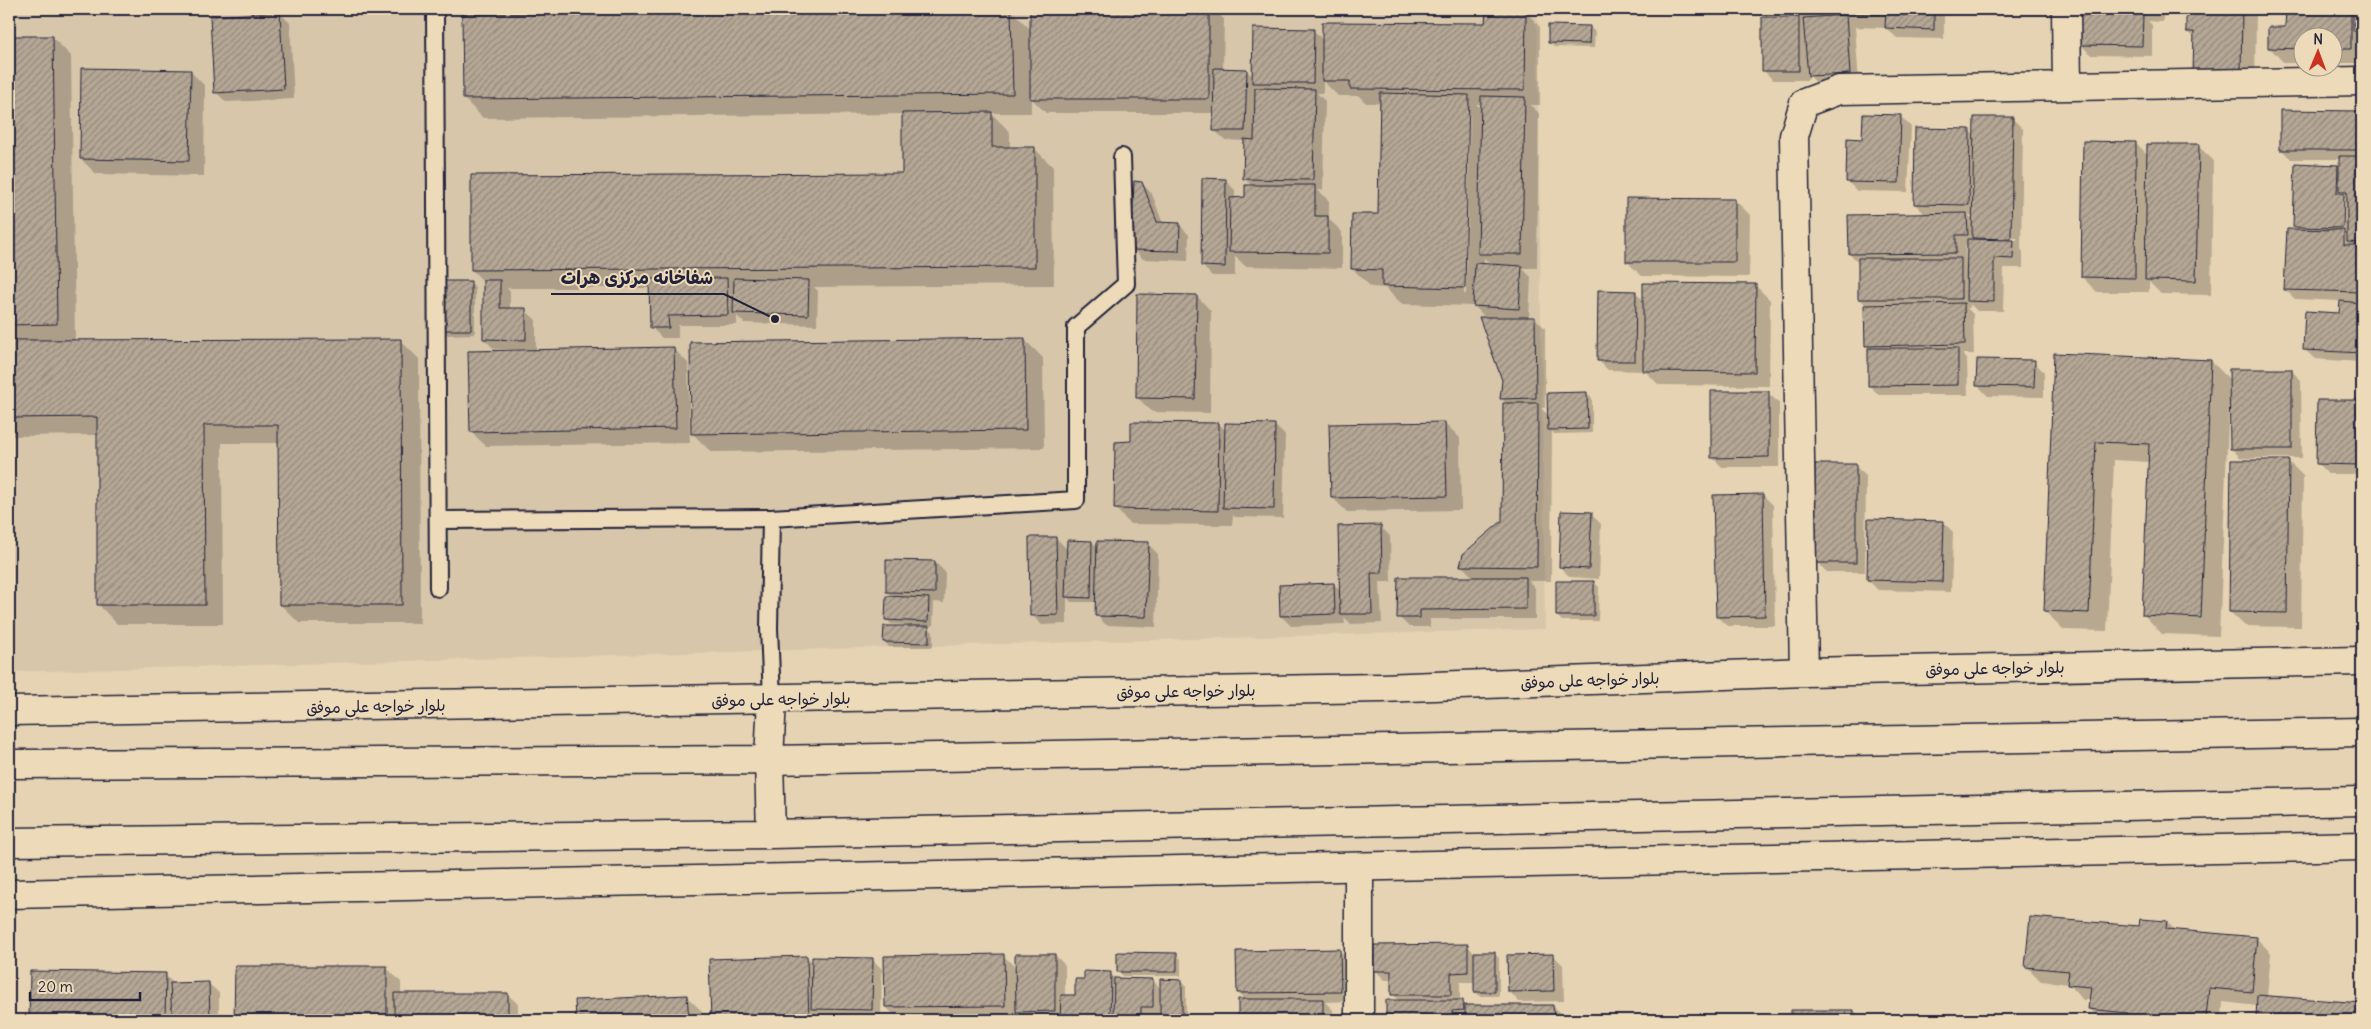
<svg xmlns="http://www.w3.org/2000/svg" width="2371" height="1029" font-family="Delius,'Playpen Sans Arabic',sans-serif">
<defs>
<pattern id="building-hatch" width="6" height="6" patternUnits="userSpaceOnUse" patternTransform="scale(1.25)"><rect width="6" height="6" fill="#b5a795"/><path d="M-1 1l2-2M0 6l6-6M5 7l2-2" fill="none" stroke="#93887b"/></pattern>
</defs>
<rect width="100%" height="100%" fill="#e5d3b3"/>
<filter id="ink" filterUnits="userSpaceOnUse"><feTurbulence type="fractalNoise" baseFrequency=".02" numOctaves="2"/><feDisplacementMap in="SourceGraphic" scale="10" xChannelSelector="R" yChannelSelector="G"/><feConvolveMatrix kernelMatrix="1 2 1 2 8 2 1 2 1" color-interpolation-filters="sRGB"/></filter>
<g filter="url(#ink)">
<path fill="#d7c6aa" d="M9 9H1537L1545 629 9 672Z"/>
<path fill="#0003" fill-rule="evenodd" d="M1031 9H1213L1224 19 1223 69 1246 70 1253 77 1313 30 1323 40 1487 24 1512 12 1508 9H1541V15L1528 14 1540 27V105H1530L1539 113 1537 268H1522L1531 277 1529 318H1535L1545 328V408H1541L1549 416 1587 394 1592 398V433L1554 434 1552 431 1551 581H1529L1535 588V619H1430V627H1409L1399 617 1474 578 1462 566 1503 521 1507 404 1501 398 1504 380 1486 318 1474 306 1402 304 1385 288 1371 287 1353 269 1379 216 1381 103H1366L1359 96H1338L1323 81V93H1317L1325 101 1323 190H1318L1329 201V219L1342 232V268L1245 266 1235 256V276H1212L1202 266 1225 180 1235 190V199H1246L1252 186 1245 179 1246 141 1225 140 1214 130 1215 113H1046L1031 98V113H991L1010 132V148H1034L1053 167 1054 285 814 287 818 291 817 325 744 323 737 316V325H678V338H662L652 328 651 288H507L510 291V309L525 310 536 320V351L673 348 688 363 690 443 486 446 471 432 526 351V349H494L484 339V282L472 270 903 174V114L483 118 464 99 1011 10 1031 30ZM1476 104H1482V109ZM1467 113H1470L1466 294H1464ZM1484 258 1492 265H1484Z
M1786 9H1944V39L1897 38 1886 28 1855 27 1859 83 1819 86 1809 75 1808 80H1773L1763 70 1792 18 1785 12Z
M2081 9H2163V22L2148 21 2152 25V56L2091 55 2081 45 2085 14Z
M2188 9H2256L2255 87 2187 32Z
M2287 9H2362V63H2334V38H2304V63H2284L2270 48 2287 29Z
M280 13 290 23 294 99 226 102 216 92Z
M1590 27 1595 32 1594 48 1554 47 1549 42Z
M52 37 71 56 75 341 400 340 419 359 420 623H299L280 604 279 443H222L223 624H117L99 605 98 435 13 436 9 432V38Z
M190 71 205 86 204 176 96 174 81 159Z
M2281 112H2362V301H2358V304H2362V362L2315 359 2304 349 2340 315 2341 301 2295 299 2285 289 2298 230 2294 226 2337 166 2340 169V159H2291L2281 149ZM2343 197 2345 199 2344 235 2341 234Z
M1901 117 1911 127 1908 192 1857 191 1847 181 1863 140Z
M2013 119 2023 129 2021 249 2023 252V268H2004L2003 311H1977L1970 304V308H1967L1973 314 1974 354H1962L1967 359 1968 395H1879L1869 385 1866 305 1859 298V263L1850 254 1926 215 1915 204 1969 131 1975 136ZM1968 215H1974V220ZM1982 237 2017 238V240L1982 239ZM1968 244V269H1966L1965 245Z
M2136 143 2148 155 2198 146 2213 160 2211 295 2161 294 2149 282V292H2097L2082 277Z
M1142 183 1152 194 1163 224H1179L1189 235 1188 261 1143 259 1133 249Z
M1735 200 1750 215 1749 277 1642 276 1627 262Z
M470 282 475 287V334L448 335 443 330Z
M1755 285 1770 300 1769 386 1659 385 1645 371 1608 370 1598 360 1635 292 1644 301Z
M1197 296 1211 311 1210 413 1152 412 1137 397Z
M1024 339 1043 358 1044 448 711 452 692 433Z
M2055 355 2211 361 2231 381 2291 370 2301 380 2302 458H2241L2231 448V400H2229L2219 636 2162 634 2144 615 2150 462 2114 460 2107 631 2064 630 2045 611Z
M2034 362 2044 372V397L1988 396 1978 386Z
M1768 393 1779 403V467H1722L1712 457Z
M2318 401H2362V474H2328L2318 464Z
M1445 423 1460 438 1461 510 1347 512 1332 497Z
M1219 424 1226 431 1274 425 1285 435 1283 518 1235 517 1233 515 1232 525 1130 524 1116 509 1132 442Z
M2289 462 2303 476 2301 627 2245 626 2230 612Z
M1855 466 1866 476 1865 572H1827L1816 562Z
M1763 495 1773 505 1775 626H1727L1717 616Z
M1591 514 1601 524 1599 579 1570 577 1560 567Z
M1943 522 1953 532 1951 592 1878 590 1868 580Z
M1380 526 1390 536 1391 582H1380L1382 623 1351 624 1344 617 1345 624 1291 626 1281 616 1334 584 1340 591Z
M1056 538 1068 550 1092 542 1098 548 1148 544 1158 554 1156 627 1106 625 1096 615V602H1071L1067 597V624L1042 625 1032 615Z
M935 562 945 572 944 603 934 602 933 626H927L933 632V647H889L885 642 910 627V625L891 624 886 619 893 598 887 592Z
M1594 582 1599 587 1598 621H1562L1557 616Z
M2141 920 2167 922 2176 931 2256 938 2271 953 2267 997 2362 1004V1020H2257L2258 1006 2223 1002 2222 1020H2101L2090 1009 2091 1000H2083L2069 984 2041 981 2026 966 2140 927Z
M1467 945 1475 954 1494 953 1499 958V996H1480L1475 992V982H1460V1001L1468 1007 1553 1006 1563 1016V1020H1387V1001H1399L1393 994V980H1385L1375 970Z
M1339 950 1349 960 1350 1001 1325 1002 1333 1010V1020H1240L1239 1000H1245L1238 993Z
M1176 954 1181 959V976H1123L1118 971Z
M1055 955 1065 965V997H1076L1085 980 1110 973 1117 980H1153L1161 989 1182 981 1186 986V1020H1162L1161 1016 1151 1017V1020H1026L1019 1013V1020H713L711 960 807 957 813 963 872 959 882 969 881 1018H897L886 1007 1004 956 1017 969Z
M1553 955 1563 965 1564 1001 1519 1002 1509 991Z
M236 967H386L401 982V995L507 994 518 1004V1020H236Z
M31 972 165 975 174 984 208 983 219 993V1020H31Z
M687 997 702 1011V1020H577V1001Z
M1792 1011H1854L1863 1020H1792Z"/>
<path fill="url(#building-hatch)" stroke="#22223b" d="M1011 9 1013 94 463 99 462 14Z
M1030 9H1209V99H1030Z
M1784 9H1881V14L1784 12Z
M1886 9H1934V30L1885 28Z
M2080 9H2153V12Z
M2186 9H2242L2241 72H2193L2194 32H2186Z
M2286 9H2351V49H2334V38H2304V49L2268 48V27H2285Z
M2353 9H2362V31H2353Z
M1486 10 1526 11 1525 90 1350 89V81H1322V22L1485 23Z
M280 12 284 89 214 93 210 16Z
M2080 13 2143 14 2142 46 2079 45Z
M1846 15 1850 74 1808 76 1803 18Z
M1762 17H1799V71H1762Z
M1548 25 1590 26 1589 44 1548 43Z
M1253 28 1314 29 1313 83H1252Z
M9 36H53L57 324 9 325Z
M81 68 191 70 189 161 80 159Z
M1214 68 1247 69 1245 131H1213Z
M1255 88 1315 89 1313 180 1243 179 1244 139 1254 140Z
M1380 93 1469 95 1465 288 1382 286V270L1351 269 1352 214H1378Z
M1481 96 1525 97 1522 254H1478Z
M2280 110 2362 111V150H2280Z
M992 112V147H1035V267L471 270V175L902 173V113Z
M1863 114 1901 115 1899 183 1846 182 1847 138 1862 139Z
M1974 117H2013L2011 239 1972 238Z
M1915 128 1970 129 1969 205 1914 204Z
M2083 141 2136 142 2135 278 2081 277Z
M2147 144H2199L2196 281 2145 280Z
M2339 156H2362V243L2347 242V191H2339Z
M2295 163 2338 165 2337 193H2344L2343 228 2293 227Z
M1202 178 1226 179 1225 267 1201 266Z
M1134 181 1142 182 1157 222 1180 223 1179 251 1131 250Z
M1245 185H1315V216H1328V253L1229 252 1230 198 1245 197Z
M1626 198 1735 199V262H1626Z
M1967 213 1968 235H1956V253L1849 254 1848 215Z
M2287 229 2344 230V245H2362V292L2284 290Z
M1967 239 2014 240 2013 259 1994 258V302L1966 301Z
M1858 258H1961V299H1858Z
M1475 263 1522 266 1519 309 1473 306Z
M727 278 728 315 668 316 669 328H650L649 279Z
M734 278 809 280 808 315 733 313Z
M483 280H500V308H526V340L483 339Z
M441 281H471V330H441Z
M1643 283 1756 284 1755 372 1643 371Z
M1598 290 1636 291 1635 361H1597Z
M1137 294 1197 295 1195 399 1136 398Z
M2340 301 2362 303V353L2303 350 2305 311 2339 313Z
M1964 303 1965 344 1865 346 1864 305Z
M1479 317H1535L1536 398 1500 399 1502 380Z
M1025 338 1026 430 691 434 690 342Z
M401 339 402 605H279L278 425H204L205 605H97V417L9 418V340Z
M674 347 676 428 470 432 468 351Z
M1868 348H1958V385L1868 386Z
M2054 353 2211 360 2201 618 2142 615 2149 444 2096 442 2089 613 2044 611Z
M1977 359 2035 360 2034 387 1976 386Z
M2229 369H2292V449H2230Z
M1711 391H1769V457L1711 458Z
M1587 392 1588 429 1548 430 1547 393Z
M2317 400H2362V465L2316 464Z
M1503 403H1538L1537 567 1460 566 1463 554 1502 521Z
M1131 422 1219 423 1218 511 1114 509 1115 442 1131 441Z
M1445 422 1447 496 1331 498 1329 424Z
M1225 423 1275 424 1274 509 1223 508Z
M2231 460H2289L2287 613 2229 612Z
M1815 464H1856V563H1815Z
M1763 494 1765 616 1716 617 1713 495Z
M1561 511 1592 512 1589 569 1559 567Z
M1868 519 1944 521 1942 582 1867 580Z
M1381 525 1382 573H1371L1372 614H1340L1338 526Z
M1029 537H1056L1058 615 1030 616Z
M1067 540 1092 541 1091 598 1065 597Z
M1097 541 1149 542 1146 617 1095 616Z
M886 560 935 561V593L886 592Z
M1398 577H1526V609L1420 610V618H1397Z
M1556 581H1594V616H1556Z
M1334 583 1335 614 1280 616 1279 585Z
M886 596 929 598 928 622 885 620Z
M884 626H929V643L883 642Z
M2030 917 2139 926 2140 919 2167 921 2166 929 2257 937 2252 992 2209 988 2206 1018 2169 1015 2168 1020H2127V1013L2088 1009 2091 987 2067 985 2069 971 2025 967Z
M1468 944V972L1451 973V995H1391V971H1374V945Z
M1340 949 1341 992 1237 993 1236 951Z
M1117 952 1177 953V972H1117Z
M1474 952H1495V992H1474Z
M1004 954 1005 1006 885 1007 884 956Z
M1015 954H1055V1011L1016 1012Z
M1553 954 1554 991 1508 992 1507 955Z
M807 956 809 1020H711L709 959Z
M812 957 873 958 872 1010 811 1009Z
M235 966H387V1020H234Z
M30 971 166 973 165 1020H29Z
M1084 971 1111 972 1110 1020H1060L1061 995H1075V979H1084Z
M1114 978 1153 979V1007H1141V1020H1113Z
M1160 979 1182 980V1020H1160Z
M209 982 210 1020H172L170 983Z
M394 993H508V1020H394Z
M687 995 689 1020H576L575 1000Z
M2257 995 2362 1003V1020H2256Z
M1238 999H1323V1020H1238Z
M1386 1000H1463L1464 1010 1452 1011V1020H1386Z
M1465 1005H1553L1554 1020H1465Z
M1791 1010H1854V1020H1791Z
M959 1015V1020H851V1018Z"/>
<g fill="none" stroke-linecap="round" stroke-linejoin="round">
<g stroke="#22223b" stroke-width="20">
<path id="service" d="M435 9 438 588
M771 518 769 628 772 699
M439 520 771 518 1076 500V327L1126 284 1122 157"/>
</g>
<g stroke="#22223b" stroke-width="31">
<path id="minor" d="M2066 9 2067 86
M1804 672 1794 136 1804 103 1839 90 2362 81
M1359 867V1020"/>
</g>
<g stroke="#22223b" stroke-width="31">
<path id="tertiary" d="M9 711 1382 688 1804 672 2362 661
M9 894 2362 846"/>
</g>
<g stroke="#22223b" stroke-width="31">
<path id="trunk" d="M9 764 769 760 2362 732
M771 834 769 760 772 699
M9 842 771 834 2362 801"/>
</g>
<use href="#service" stroke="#eddab8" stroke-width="16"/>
<use href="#minor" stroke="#eddab8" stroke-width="28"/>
<use href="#tertiary" stroke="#eddab8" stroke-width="28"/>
<use href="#trunk" stroke="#eddab8" stroke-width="28"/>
</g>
</g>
<g text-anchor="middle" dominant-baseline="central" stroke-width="4" stroke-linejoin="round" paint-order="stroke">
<g font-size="16" fill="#22223b" stroke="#eddab8">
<text transform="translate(1995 668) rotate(-1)">بلوار خواجه علی موفق</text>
<text transform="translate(1590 680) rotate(-2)">بلوار خواجه علی موفق</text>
<text transform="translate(1186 691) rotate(-1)">بلوار خواجه علی موفق</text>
<text transform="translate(781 699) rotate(-1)">بلوار خواجه علی موفق</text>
<text transform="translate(376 706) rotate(-1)">بلوار خواجه علی موفق</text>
</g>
</g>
<path fill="none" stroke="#22223b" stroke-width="2" d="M775 319L724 294H551"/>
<circle fill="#22223b" stroke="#eddab8" stroke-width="2" cx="775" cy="319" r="5"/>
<g font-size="18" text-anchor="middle" font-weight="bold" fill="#22223b" stroke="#eddab8" stroke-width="4" stroke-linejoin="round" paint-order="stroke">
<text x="637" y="284">شفاخانه مرکزی هرات</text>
</g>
<rect width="2371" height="1029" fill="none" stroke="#eddab8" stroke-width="30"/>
<rect x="15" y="15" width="2341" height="999" fill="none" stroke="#22223b" stroke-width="2" filter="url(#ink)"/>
<g transform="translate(2318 52) rotate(1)"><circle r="24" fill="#eddab8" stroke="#9c9086"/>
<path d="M0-4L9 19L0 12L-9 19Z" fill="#c8321e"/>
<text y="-8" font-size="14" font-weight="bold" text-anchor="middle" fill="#22223b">N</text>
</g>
<path d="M30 992v8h110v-8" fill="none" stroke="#22223b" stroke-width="2.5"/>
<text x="38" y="992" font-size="15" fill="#22223b" stroke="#eddab8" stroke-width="4" paint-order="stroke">20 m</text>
</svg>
